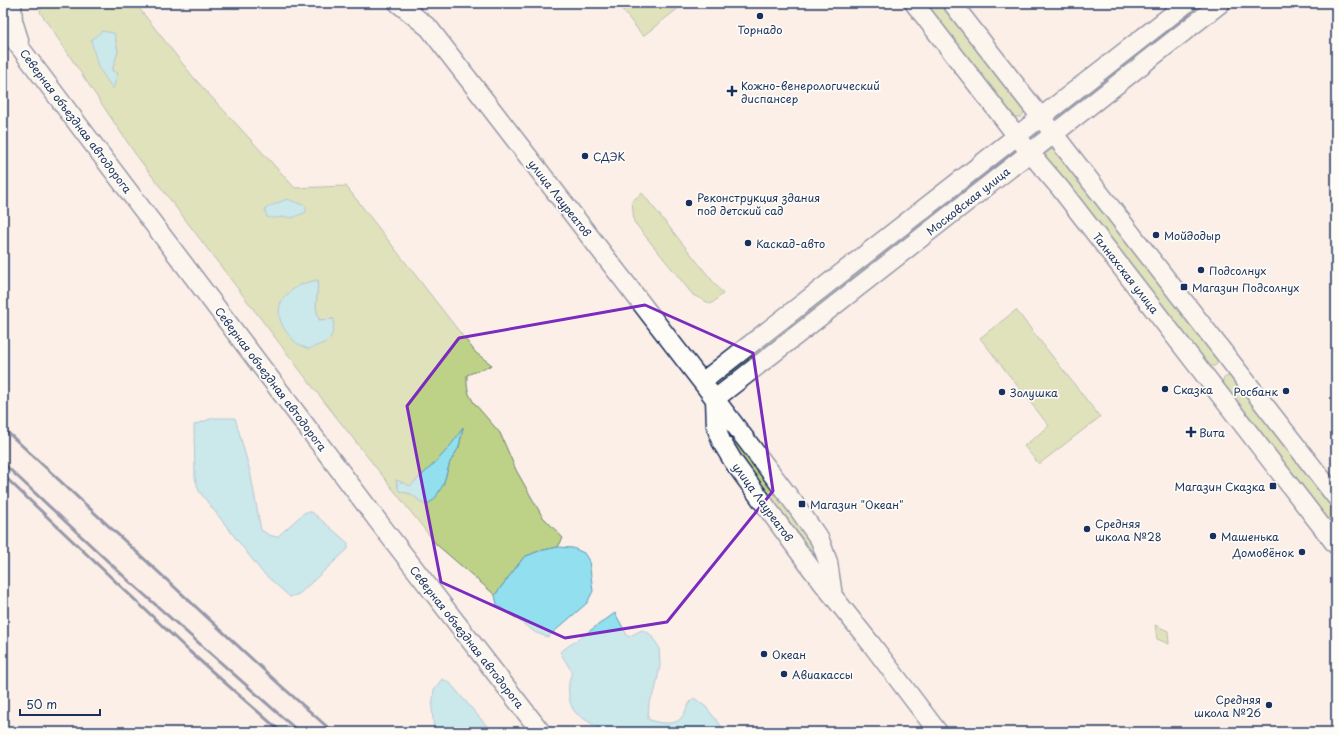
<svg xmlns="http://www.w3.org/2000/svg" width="1339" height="735" font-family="'Playpen Sans',sans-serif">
<rect width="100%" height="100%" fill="#fbefe7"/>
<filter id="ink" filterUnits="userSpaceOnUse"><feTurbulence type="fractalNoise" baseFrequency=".025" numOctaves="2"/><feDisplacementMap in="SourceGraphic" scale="8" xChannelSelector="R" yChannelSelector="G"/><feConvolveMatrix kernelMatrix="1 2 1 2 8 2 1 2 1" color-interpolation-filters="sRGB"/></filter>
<g filter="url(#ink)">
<path fill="#bed287" stroke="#6c8072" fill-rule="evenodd" d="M42 3H135L194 78 295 188 346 186 476 353 492 365 467 375V385L469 394 474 403 500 433 516 470 542 516 563 538 558 547 539 551 524 557 495 595 436 544 315 390 136 155 40 12ZM102 31 114 34 118 51 112 71ZM318 280 316 307 319 320 334 319 284 328 281 302C294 288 298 284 318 280ZM463 428 459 447 450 462 443 485 425 505 411 494 399 491 396 480 410 486 431 467 455 442Z
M617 3H685L643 36Z
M926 3H940L1022 109 1024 113 1021 117H1015Z
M1195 3H1214L1060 119 1058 115Z
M1052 149 1056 152 1216 358 1218 362 1215 366H1209L1046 157V153Z
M1012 150 1014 154 911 238 904 230Z
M642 193 723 294 711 304 693 295 634 222 632 201Z
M897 235 904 243 723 381 721 377Z
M1016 310 1100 417 1039 464 1024 446 1049 426 980 338Z
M1227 376 1231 377 1233 379 1336 511V529L1223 384V379Z
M733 437 819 551 814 554 729 441Z
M1155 625 1168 631 1169 644 1157 639Z"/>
<path fill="#91dfef" stroke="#6299b5" d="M102 31 114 33 118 51 112 71 118 73 113 89 98 67 91 40Z
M287 199 306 206V212L292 218C282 215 276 220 267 217L265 210 268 207Z
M318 280 316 307 319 320 334 319C333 343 328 341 309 349 297 345 295 342 287 333 266 304 290 285 318 280Z
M213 418H235L250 471 261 530 269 535 277 537 305 512H312L348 543V549L299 594 290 597 262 572 199 491 195 478 194 425Z
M463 427 459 447 450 462 443 485 434 500 425 505 411 494 399 491 396 480 410 486C430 468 450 450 463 427Z
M558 547 573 548 584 553 589 561 593 591 587 603 548 637 536 633 497 605 495 595 524 557 539 551Z
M615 613 628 637 642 630 650 634 659 647 660 666 655 691 649 703 648 719C655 722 659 723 666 723 687 724 682 708 694 698L706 707 726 732H602C595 724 580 718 575 712 567 703 567 682 572 672L560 652Z
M442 679 449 682 492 732H435L434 730 432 710 434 689Z"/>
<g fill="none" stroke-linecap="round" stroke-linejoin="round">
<g stroke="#1b2f5e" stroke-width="21">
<path id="secondary" d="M12 3 13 21 19 40
M398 3 429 28 702 382 797 507 820 540 828 562 833 596
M914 3 1030 153 1060 188 1336 545
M952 3 1336 497
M3 25 387 533 541 732
M702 382 1187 3
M715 399 1221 3
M715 399 716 426 721 441 733 461 813 571 872 645 938 732"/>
</g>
<use href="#secondary" stroke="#fdfcf7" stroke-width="18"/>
<path stroke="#1b2f5e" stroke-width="3" d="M3 428 279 684 333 732
M3 463 130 582 299 732
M3 475 189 651 281 732"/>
</g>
</g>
<path d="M0 0H1339V735H0ZM645 305 753 353 773 491 667 622 565 638 441 582 407 406 459 338Z" fill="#fbefe7" fill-opacity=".55" fill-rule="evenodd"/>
<path fill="none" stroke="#7b2cbf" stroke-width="3" stroke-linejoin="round" d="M645 305 753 353 773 491 667 622 565 638 441 582 407 406 459 338Z"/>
<g fill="#1b2f5e" stroke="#fdfcf7" stroke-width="1.5">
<circle cx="760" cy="16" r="4"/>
<path d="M730 85h4v4h4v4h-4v4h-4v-4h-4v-4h4z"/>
<circle cx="585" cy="156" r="4"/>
<circle cx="689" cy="203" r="4"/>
<circle cx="1156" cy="235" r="4"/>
<circle cx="748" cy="243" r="4"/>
<circle cx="1201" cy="270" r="4"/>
<rect x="1180" y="283" width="8" height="8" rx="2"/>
<circle cx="1165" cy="389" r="4"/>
<circle cx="1286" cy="391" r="4"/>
<circle cx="1002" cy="392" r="4"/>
<path d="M1189 426h4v4h4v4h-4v4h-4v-4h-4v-4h4z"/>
<rect x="1269" y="482" width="8" height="8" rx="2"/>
<rect x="798" y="500" width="8" height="8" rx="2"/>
<circle cx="1087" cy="529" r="4"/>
<circle cx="1213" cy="536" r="4"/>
<circle cx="1302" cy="552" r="4"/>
<circle cx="764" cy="654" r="4"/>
<circle cx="784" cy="674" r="4"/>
<circle cx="1269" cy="705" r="4"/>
</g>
<g text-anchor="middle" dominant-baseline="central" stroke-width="3.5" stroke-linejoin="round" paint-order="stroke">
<g font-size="11" fill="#1b2f5e" stroke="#fdfcf7" text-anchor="start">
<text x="760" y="29" text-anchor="middle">Торнадо</text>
<text x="741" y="85">Кожно-венерологический<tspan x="741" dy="13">диспансер</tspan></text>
<text x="593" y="156">СДЭК</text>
<text x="697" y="197">Реконструкция здания<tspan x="697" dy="13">под детский сад</tspan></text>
<text x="1164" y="235">Мойдодыр</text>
<text x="756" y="243">Каскад-авто</text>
<text x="1209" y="270">Подсолнух</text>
<text x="1192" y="287">Магазин Подсолнух</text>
<text x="1173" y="389">Сказка</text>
<text x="1278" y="391" text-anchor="end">Росбанк</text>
<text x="1010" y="392">Золушка</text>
<text x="1199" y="432">Вита</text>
<text x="1265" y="486" text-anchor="end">Магазин Сказка</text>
<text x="810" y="504">Магазин "Океан"</text>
<text x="1095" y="523">Средняя<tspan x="1095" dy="13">школа №28</tspan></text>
<text x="1221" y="536">Машенька</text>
<text x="1294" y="552" text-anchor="end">Домовёнок</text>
<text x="772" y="654">Океан</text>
<text x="792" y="674">Авиакассы</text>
<text x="1261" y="699" text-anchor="end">Средняя<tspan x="1261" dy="13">школа №26</tspan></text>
</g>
<g font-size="11" fill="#1b2f5e" stroke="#fdfcf7">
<text transform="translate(76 121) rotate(53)">Северная объездная автодорога</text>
<text transform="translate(560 198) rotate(52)">улица Лауреатов</text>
<text transform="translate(968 201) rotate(-38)">Московская улица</text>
<text transform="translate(1126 273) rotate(52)">Талнахская улица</text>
<text transform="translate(271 379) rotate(53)">Северная объездная автодорога</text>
<text transform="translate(763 502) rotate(54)">улица Лауреатов</text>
<text transform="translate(467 637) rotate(52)">Северная объездная автодорога</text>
</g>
</g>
<rect width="1339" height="735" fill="none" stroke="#fdfcf7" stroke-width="16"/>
<rect x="8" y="8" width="1323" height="719" fill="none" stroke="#1b2f5e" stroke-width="1.5" filter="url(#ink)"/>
<path d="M20 709v6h80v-6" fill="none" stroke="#1b2f5e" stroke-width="2"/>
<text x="26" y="709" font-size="12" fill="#1b2f5e" stroke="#fdfcf7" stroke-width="3" paint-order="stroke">50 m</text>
</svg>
